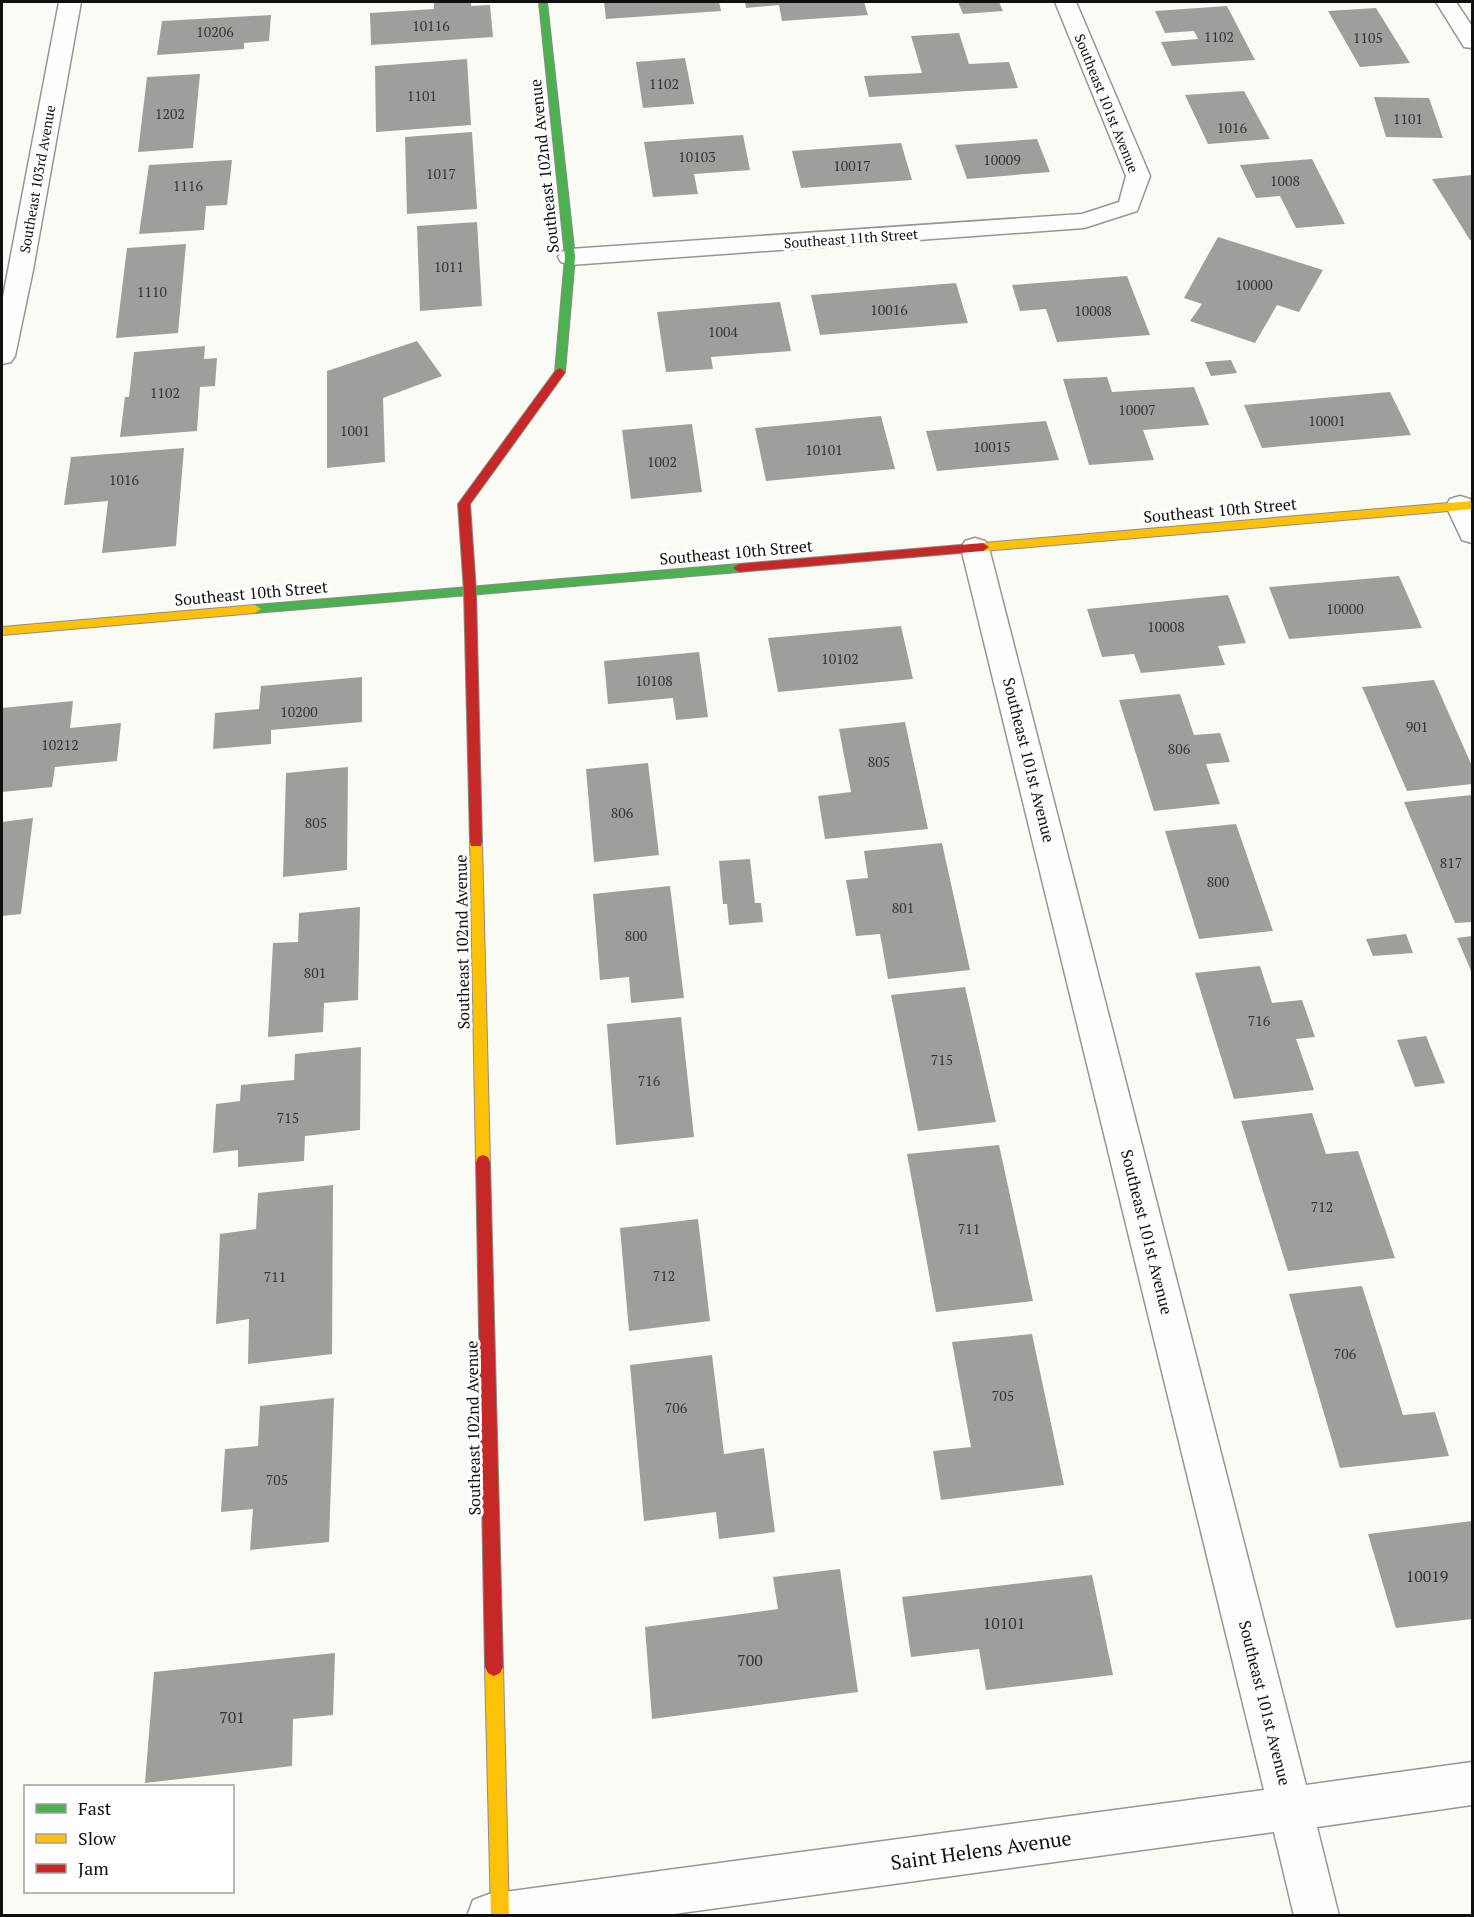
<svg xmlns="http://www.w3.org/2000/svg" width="1474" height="1917" font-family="'PT Serif',serif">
<rect width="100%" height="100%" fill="#fbfbf6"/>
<path fill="#9f9e9b" d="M434 2H471V6L490 5 493 37 371 45 370 13 434 9Z
M604 2H719L721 11 606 19Z
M745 2H864L868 15 782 21 779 5 746 8Z
M958 2H999L1003 11 963 14Z
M1227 6 1255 60 1172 66 1161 42 1198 39 1194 31 1165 33 1155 11Z
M1376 8 1410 63 1360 67 1328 11Z
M271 15 269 41 244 43V49L157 55 162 21Z
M959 33 969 64 1009 62 1018 88 869 97 864 76 922 73 911 36Z
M685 58 694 104 643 108 636 62Z
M467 59 471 125 376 132 375 66Z
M200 74 193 148 138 152 147 77Z
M1244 91 1270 139 1208 144 1185 95Z
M1374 97 1429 98 1443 138 1386 137Z
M472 132 477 209 407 214 405 137Z
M743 135 750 170 694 174 698 194 653 197 644 142Z
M1037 139 1050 172 967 179 955 145Z
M901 143 912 180 801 188 792 151Z
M1312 159 1345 224 1296 228 1280 196 1256 198 1240 165Z
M232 160 227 205 206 206 204 230 139 234 149 165Z
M1472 175V240H1470L1432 179Z
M477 222 482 306 420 311 417 226Z
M1218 237 1323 270 1299 312 1277 305 1255 343 1190 321 1202 304 1184 298Z
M186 244 178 333 116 338 127 248Z
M1127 276 1150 335 1057 342 1046 309 1020 311 1012 285Z
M956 283 968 323 820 335 811 295Z
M780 302 791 351 711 357 713 369 666 372 657 312Z
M417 341 442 376 383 398 385 462 327 468V371Z
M205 346 204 359 217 358 215 386 200 387 197 431 120 437 125 397H129L134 352Z
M1231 360 1237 373 1211 376 1205 362Z
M1107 377 1112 392 1194 387 1209 425 1143 430 1154 460 1089 465 1063 379Z
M1390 392 1411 435 1262 448 1244 405Z
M881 416 895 469 766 481 755 428Z
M1046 421 1059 460 937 471 926 431Z
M692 424 702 492 631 499 622 430Z
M184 448 176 546 102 553 108 501 64 505 71 457Z
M1399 576 1422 628 1289 639 1269 587Z
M1228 595 1246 643 1218 646 1225 665 1141 673 1134 654 1102 657 1087 609Z
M901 626 913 679 778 692 768 638Z
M699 652 708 717 676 720 673 698 608 704 604 661Z
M362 677V722L271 730V744L213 749 215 713 259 709 261 686Z
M1434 680 1472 766V784L1407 791 1362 687Z
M1180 694 1194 735 1220 733 1230 762 1206 764 1220 804 1154 811 1119 700Z
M73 701 70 728 121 723 117 761 55 767 52 787 2 792V708Z
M905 722 928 829 825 839 818 796 851 792 839 729Z
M648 763 659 855 594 862 586 769Z
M348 767 347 870 283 877 286 773Z
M1472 795V922L1455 923 1404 802Z
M33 818 21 914 2 916V822Z
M1236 824 1273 931 1199 939 1165 831Z
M942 843 970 970 888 979 880 934 856 936 846 880 868 878 864 851Z
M750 859 755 903H761L763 922 729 925 727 904H723L719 861Z
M670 886 684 998 631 1003 629 977 600 980 593 894Z
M360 907 358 1000 324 1003 323 1032 268 1037 273 943 298 942 299 913Z
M1406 934 1413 953 1373 956 1366 939Z
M1472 936V973L1457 938Z
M1260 966 1272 1003 1302 1000 1315 1037 1296 1039 1314 1090 1234 1099 1195 973Z
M965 987 996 1122 918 1131 891 995Z
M681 1017 694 1137 616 1145 607 1024Z
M1426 1036 1445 1083 1415 1087 1397 1040Z
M361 1047 360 1130 305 1136 304 1161 238 1167V1150L213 1153 216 1104 240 1101 241 1085 294 1080 295 1054Z
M1312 1113 1326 1154 1358 1151 1395 1258 1288 1271 1241 1121Z
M999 1145 1033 1301 936 1312 907 1154Z
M333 1185 332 1354 248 1364 249 1319 216 1324 220 1234 256 1229 258 1193Z
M698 1219 710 1321 629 1331 620 1228Z
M1362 1286 1403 1415 1435 1412 1449 1456 1340 1468 1289 1294Z
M1032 1334 1064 1485 941 1500 933 1451 971 1447 952 1342Z
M712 1355 724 1454 764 1448 775 1532 719 1539 716 1512 644 1521 630 1365Z
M334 1398 329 1542 250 1550 253 1509 221 1512 225 1449 258 1446 260 1406Z
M1472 1521V1619L1396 1628 1368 1534Z
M840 1569 858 1692 652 1719 645 1627 778 1609 773 1577Z
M1092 1575 1113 1675 986 1690 979 1649 911 1657 902 1597Z
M335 1653 333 1715 293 1719 292 1766 145 1783 154 1672Z"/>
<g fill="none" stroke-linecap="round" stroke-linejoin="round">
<g stroke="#959593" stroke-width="3">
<path id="street" d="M59 2H81L33 270 15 356 11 362 2 364V302Z
M1055 2H1076L1150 176 1137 211 1084 228 570 265 561 262 558 257 561 252 570 249 1082 214 1119 202 1126 176Z
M1436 2H1456L1472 26V48L1464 47Z
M1460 496 1470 499 1472 504V543L1462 540 1446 506 1450 499Z
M975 538 985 541 989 548 1306 1785 1472 1762V1805L1317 1827 1339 1916H1294L1274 1832 659 1916H467L473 1900 489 1894 1264 1790 961 548 965 541Z"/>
</g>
<g stroke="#8c8c8a" stroke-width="2">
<path id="fast" d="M539 2H547L575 257 565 372 560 376 555 372 565 257Z
M739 564 745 568 739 572 255 613 249 609 255 605Z"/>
</g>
<g stroke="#8c8c8a" stroke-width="2">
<path id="slow" d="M1472 501V509L983 551 977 547 983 543Z
M255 605 261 609 255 613 2 635V627Z
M476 837 481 838 482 842 490 1162 488 1167 483 1169 478 1167 476 1162 470 842 471 838Z
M494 1658 500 1661 503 1667 509 1916H491L485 1667 488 1661Z"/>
</g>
<g stroke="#8c8c8a" stroke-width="2">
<path id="jam" d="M560 368 565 372 564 374 470 504 476 591 482 842 481 846H471L470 842 464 591 458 504 556 370Z
M983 543 989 547 983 551 739 572 733 568 739 564Z
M483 1155 488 1157 490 1162 503 1667 500 1673 494 1676 488 1673 485 1667 476 1162 478 1157Z"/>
</g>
<use href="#street" fill="#fefefe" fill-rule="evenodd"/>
<use href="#fast" fill="#4caf50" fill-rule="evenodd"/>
<use href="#slow" fill="#ffc107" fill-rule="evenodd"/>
<use href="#jam" fill="#c62828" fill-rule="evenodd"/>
</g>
<g text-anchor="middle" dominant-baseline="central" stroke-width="6" stroke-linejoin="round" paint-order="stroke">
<g font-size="14" fill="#333332">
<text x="431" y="25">10116</text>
<text x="215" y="31">10206</text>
<text x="1219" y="36">1102</text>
<text x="1368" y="37">1105</text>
<text x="664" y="83">1102</text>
<text x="422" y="95">1101</text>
<text x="170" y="113">1202</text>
<text x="1408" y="118">1101</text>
<text x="1232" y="127">1016</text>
<text x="697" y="156">10103</text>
<text x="1002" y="159">10009</text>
<text x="852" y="165">10017</text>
<text x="441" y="173">1017</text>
<text x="1285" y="180">1008</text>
<text x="188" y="185">1116</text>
<text x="449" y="266">1011</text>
<text x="1254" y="284">10000</text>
<text x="152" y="291">1110</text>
<text x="889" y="309">10016</text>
<text x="1093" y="310">10008</text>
<text x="723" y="331">1004</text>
<text x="165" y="392">1102</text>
<text x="1137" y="409">10007</text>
<text x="1327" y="420">10001</text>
<text x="355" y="430">1001</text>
<text x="992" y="446">10015</text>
<text x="824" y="449">10101</text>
<text x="662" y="461">1002</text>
<text x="124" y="479">1016</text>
<text x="1345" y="608">10000</text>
<text x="1166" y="626">10008</text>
<text x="840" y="658">10102</text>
<text x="654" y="680">10108</text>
<text x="299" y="711">10200</text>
<text x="1417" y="726">901</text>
<text x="60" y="744">10212</text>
<text x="1179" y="748">806</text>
<text x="879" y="761">805</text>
<text x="622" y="812">806</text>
<text x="316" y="822">805</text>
<text x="1451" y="862">817</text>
<text x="1218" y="881">800</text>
<text x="903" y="907">801</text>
<text x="636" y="935">800</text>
<text x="315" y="972">801</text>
<text x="1259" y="1020">716</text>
<text x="942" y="1059">715</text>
<text x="649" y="1080">716</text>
<text x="288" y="1117">715</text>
<text x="1322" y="1206">712</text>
<text x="969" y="1228">711</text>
<text x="664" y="1275">712</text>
<text x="275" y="1276">711</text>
<text x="1345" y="1353">706</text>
<text x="1003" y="1395">705</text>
<text x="676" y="1407">706</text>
<text x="277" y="1479">705</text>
</g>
<g font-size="14" fill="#0f0f0f" stroke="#fff">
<text transform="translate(1107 103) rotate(68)">Southeast 101st Avenue</text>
<text transform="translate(37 179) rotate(-80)">Southeast 103rd Avenue</text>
<text transform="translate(851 238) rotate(-4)">Southeast 11th Street</text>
</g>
<g font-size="16" fill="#0f0f0f" stroke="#fff">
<text transform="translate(544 166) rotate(-96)">Southeast 102nd Avenue</text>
<text transform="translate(1220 510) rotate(-5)">Southeast 10th Street</text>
<text transform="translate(736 552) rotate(-5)">Southeast 10th Street</text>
<text transform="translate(251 593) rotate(-5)">Southeast 10th Street</text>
<text transform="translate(1029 760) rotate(76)">Southeast 101st Avenue</text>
<text transform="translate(462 942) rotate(-91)">Southeast 102nd Avenue</text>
<text transform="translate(1147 1232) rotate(76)">Southeast 101st Avenue</text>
<text transform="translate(473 1428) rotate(-91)">Southeast 102nd Avenue</text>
<text transform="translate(1265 1703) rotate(76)">Southeast 101st Avenue</text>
</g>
<g font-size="16" fill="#333332">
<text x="1427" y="1576">10019</text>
<text x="1004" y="1623">10101</text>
<text x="750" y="1660">700</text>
<text x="232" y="1717">701</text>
</g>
<g font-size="20" fill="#0f0f0f" stroke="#fff">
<text transform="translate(981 1850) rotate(-8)">Saint Helens Avenue</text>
</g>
</g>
<rect width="1474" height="1917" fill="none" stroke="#0f0f0f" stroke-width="6"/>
<rect x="24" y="1785" width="210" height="108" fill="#ffffff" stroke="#9f9f9f" stroke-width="1.5"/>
<rect x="36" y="1804" width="30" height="9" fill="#4caf50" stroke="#9f9f9f" stroke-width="1.5"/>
<text x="78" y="1815" font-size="18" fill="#0f0f0f">Fast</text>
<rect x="36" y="1834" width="30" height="9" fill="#ffc107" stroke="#9f9f9f" stroke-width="1.5"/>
<text x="78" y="1845" font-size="18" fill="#0f0f0f">Slow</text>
<rect x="36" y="1864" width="30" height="9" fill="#c62828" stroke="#9f9f9f" stroke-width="1.5"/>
<text x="78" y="1875" font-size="18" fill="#0f0f0f">Jam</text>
</svg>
